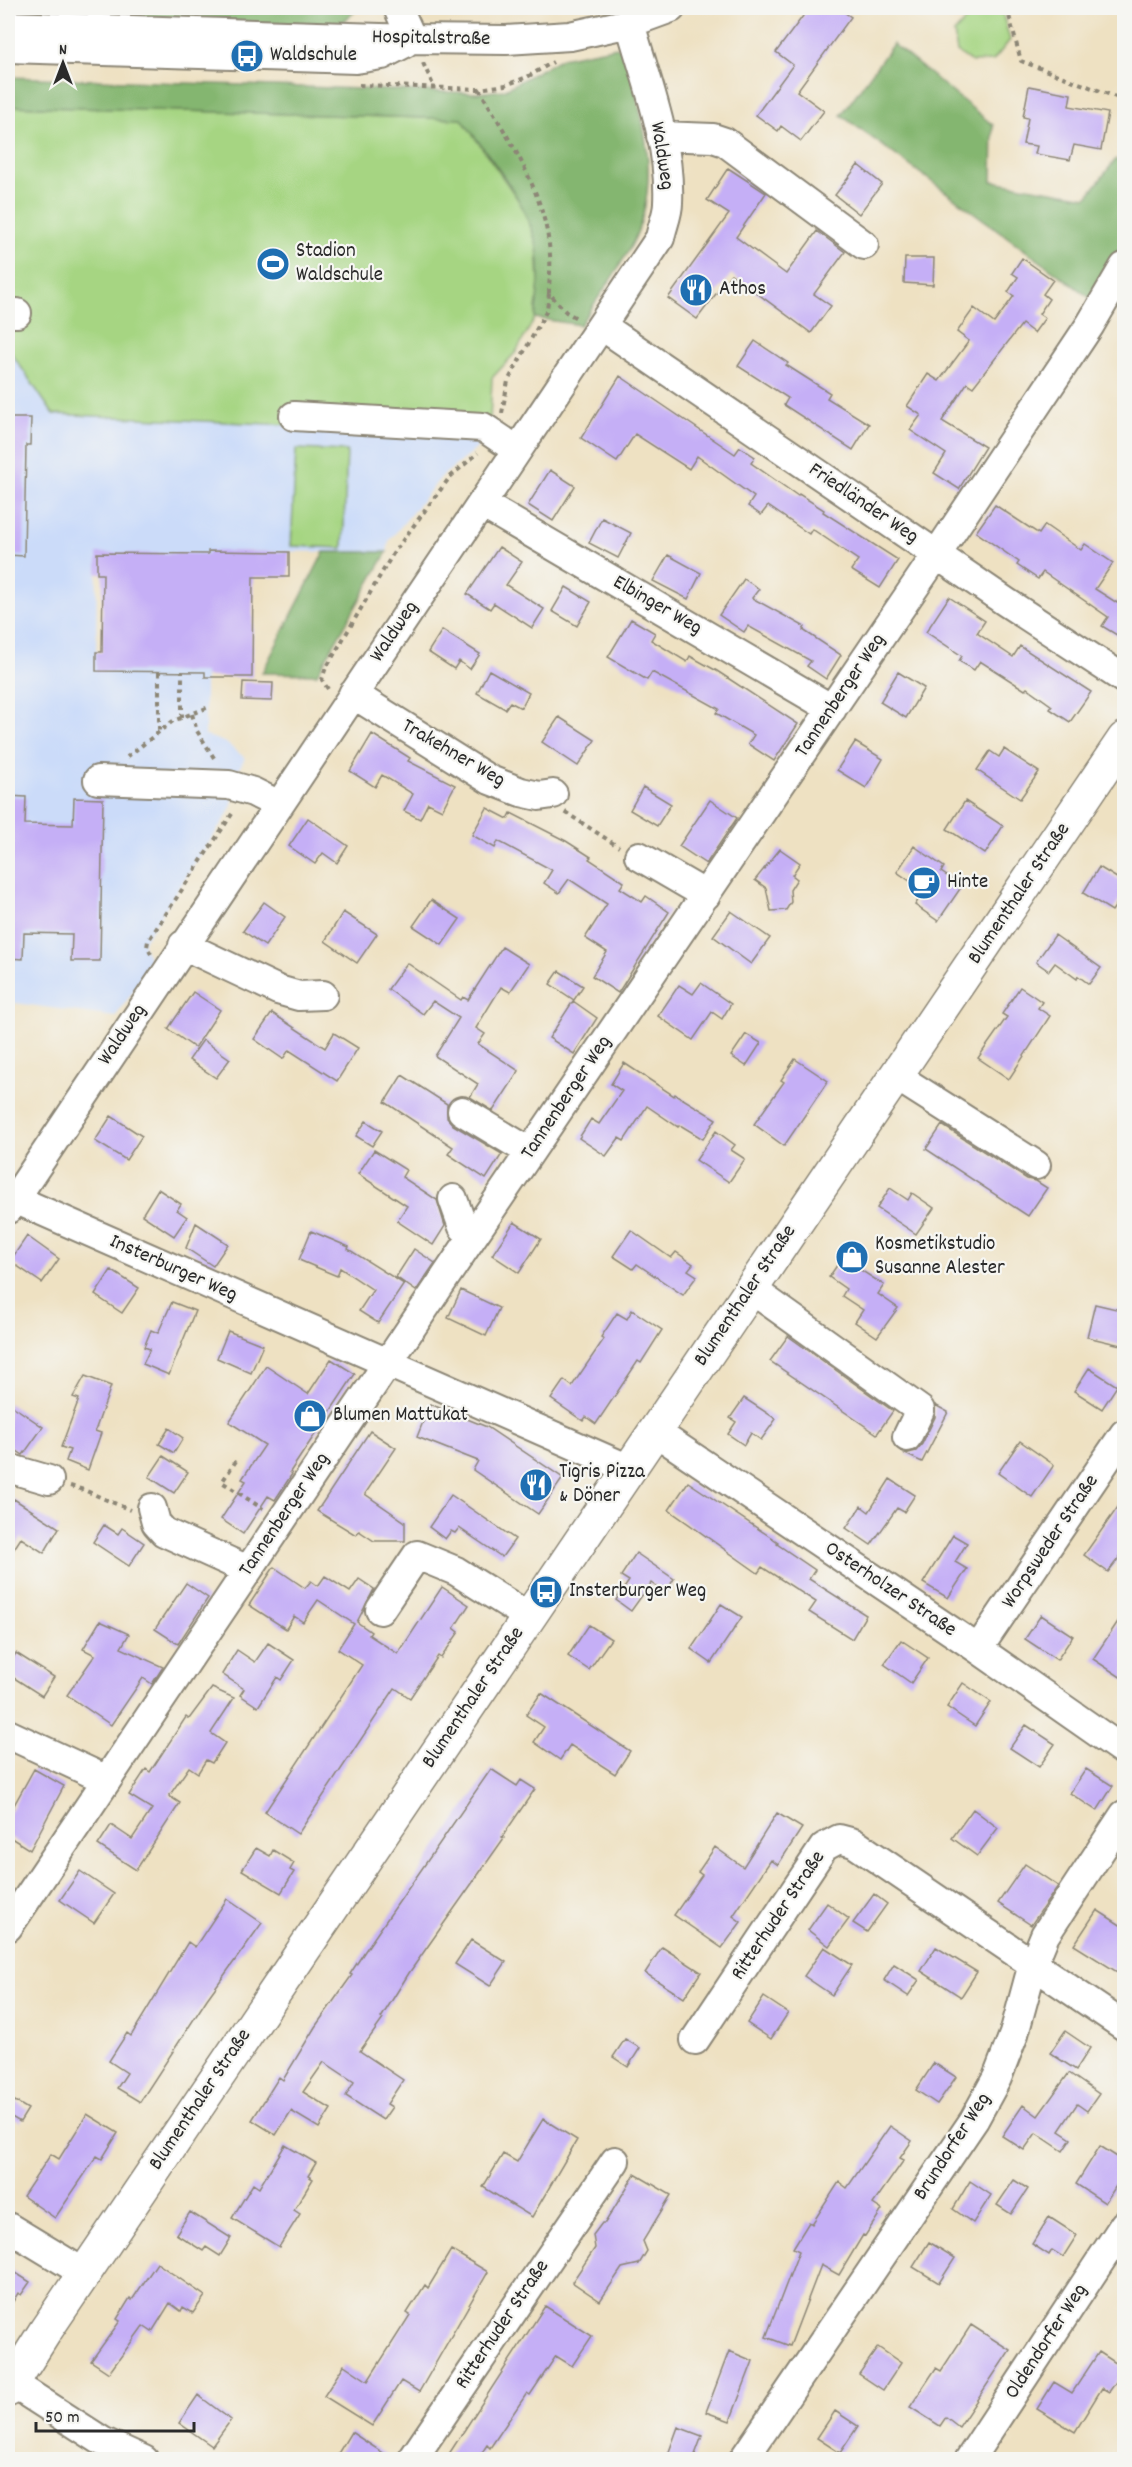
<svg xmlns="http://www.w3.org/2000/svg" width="1132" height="2467" font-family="Dekko,sans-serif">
<rect width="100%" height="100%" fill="#f6f6f2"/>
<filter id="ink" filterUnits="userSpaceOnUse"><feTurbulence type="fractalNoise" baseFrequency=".0167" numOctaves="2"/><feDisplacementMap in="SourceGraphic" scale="12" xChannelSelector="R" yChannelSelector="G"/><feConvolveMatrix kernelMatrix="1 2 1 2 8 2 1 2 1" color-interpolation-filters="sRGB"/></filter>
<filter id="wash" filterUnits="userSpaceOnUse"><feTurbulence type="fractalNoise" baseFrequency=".008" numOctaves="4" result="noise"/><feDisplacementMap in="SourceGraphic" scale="24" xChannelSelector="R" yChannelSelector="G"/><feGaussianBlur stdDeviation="1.35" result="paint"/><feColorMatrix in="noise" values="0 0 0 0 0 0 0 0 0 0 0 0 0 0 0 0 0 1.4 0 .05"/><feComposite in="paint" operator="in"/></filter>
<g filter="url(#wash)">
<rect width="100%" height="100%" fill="#eee1c2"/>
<path fill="#cbdbf9" d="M8 348 53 414 486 434 475 450 442 476 389 541 387 552 208 551V554L97 553 96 671 205 672V735L226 743 245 758 238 771 231 809 144 941V947L150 960 149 969 115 1017 8 1002Z"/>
<path fill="#a6d582" stroke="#688056" stroke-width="1.5" d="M985 8H1001L1010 40 993 61 972 62 957 52 954 33 966 20Z
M8 106 462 119 524 208 537 244 539 283 535 318 516 352 492 378 490 421 486 434 53 414 8 348Z
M296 449 347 451 343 548 291 546Z"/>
<path fill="#84b670" stroke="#58704e" stroke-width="1.5" d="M8 8H359L338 26 8 17Z
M893 44 993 125 992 181 1087 197 1116 159 1124 165V248L1093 300 841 115Z
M617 47 626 53C641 117 663 176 634 240 622 266 596 300 580 325L535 318C538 294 542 267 536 243 525 197 489 158 462 119L8 106V77L478 93 504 90 562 58Z
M324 552H387L317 674 262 673Z"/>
<g id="blocks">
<path fill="#c5aff6" d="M809 8H838L851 17 797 91 824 111 801 141 781 126 778 131 756 115 793 65 776 52Z
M1029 86 1071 94 1069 106 1108 113 1101 150 1074 145 1070 160 1035 154 1037 146 1023 144 1028 118 1023 117Z
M858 165 882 184 859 214 835 195Z
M728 168 766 193 736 237 786 274 817 231 845 252 814 294 831 306 811 333 731 274 697 319 668 298 729 214 707 200Z
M905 258H934L933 285 904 283Z
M1022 258 1053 280 1043 294 1049 299 1039 314 1045 318 1034 333 1022 324 973 387 967 383 942 421 985 447 959 489 934 473 946 454 910 430 921 415 907 406 928 374 939 381 969 341 957 332 974 308 994 323 1014 296 1008 292 1018 277 1012 273Z
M755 341 788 363 786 365 830 393 827 398 869 424 853 450 784 405 788 398 738 366Z
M620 376 735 454 740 447 755 457 751 463 798 496 799 494 824 510 823 512 898 560 880 588 851 570 858 560 812 529 809 534 768 506 761 515 748 506 754 497 697 456 689 469 635 434 617 462 581 438Z
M8 418H31L30 445H26L24 556 8 555Z
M550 470 575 486 553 521 528 505Z
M995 505 1039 534 1045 525 1081 550 1085 544 1113 563 1095 589 1117 603 1125 591V640L1102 626 1108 617 1043 572 1038 579 1017 565 1019 562 976 532Z
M602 518 631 533 618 558 589 543Z
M499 547 522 562 506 585 544 609 532 628 494 603 490 609 467 594Z
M208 551 289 552V577H253L252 677H205V672L96 671V652H102L103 574H97V553L208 554Z
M668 555 701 573 688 599 653 581Z
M744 579 759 589 752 598 805 627 803 630 841 655 826 679 807 666 811 661 748 626 744 632 719 615Z
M566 587 591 602 577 626 552 611Z
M949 597 985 621 977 633 1013 657 1020 646 1091 692 1070 722 1050 709 1052 706 1027 688 1025 690 980 661 974 670 959 661 962 656 926 632Z
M631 619 655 633 651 640 687 662 690 656 717 671 798 724 774 761 748 744 754 735 716 713 719 709 652 672 647 680 608 657Z
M442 630 480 654 470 669 459 661 454 669 428 652Z
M489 670 529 693 521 708 510 702 505 709 477 693Z
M898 672 924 688 906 718 880 702Z
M243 682 273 683 272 701 242 700Z
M559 717 595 740 578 766 542 742Z
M372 734 410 758 408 761 455 785 442 810 428 803 420 819 404 811 413 794 382 775 375 787 350 771Z
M855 742 883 759 866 788 837 770Z
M1004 749 1039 772 1020 799 977 770 990 751 999 757Z
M643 787 671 804 657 826 630 810Z
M8 796 26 797 25 824 73 825 74 798 103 799 100 961H71L72 934 24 933 23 959 8 958Z
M710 800 737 818 706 864 679 846Z
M965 801 1003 826 985 854 947 829Z
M487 808 508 819 511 813 566 841 591 857 589 859 624 882 620 888 642 902 646 896 669 912 618 993 592 976 607 952 585 938 607 904 569 879 559 893 544 883 552 870 498 841 495 848 472 835Z
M308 818 348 846 337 863 323 853 315 864 289 846Z
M914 846 944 867 941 872 962 886 938 921 915 905 924 891 897 872Z
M780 849 800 863 792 875 797 879 790 890 791 902 786 910 771 911 766 888 755 880Z
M1099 867 1125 883V892L1112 911 1083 893Z
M431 900 460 919 442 945 413 926Z
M264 902 285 917 265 946 243 931Z
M731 911 770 938 751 964 713 936Z
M343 912 377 934 357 963 325 941Z
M1055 935 1101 968 1089 984 1078 976 1077 979 1055 963 1049 971 1036 962Z
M502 947 529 964 510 992 501 987 476 1028 485 1034 478 1044 519 1071 493 1111 470 1097 478 1084 435 1056 459 1018 433 1001 423 1014 388 989 407 963 461 1000 463 997 468 1000Z
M559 971 583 986 574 1000 550 984Z
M701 983 731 1004 722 1019 712 1012 693 1040 658 1016 679 985 693 994Z
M1020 987 1042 1002 1038 1008 1050 1016 1009 1079 978 1058 1007 1017 1002 1014Z
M193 992 220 1010 195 1048 168 1029Z
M573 1001 597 1018 574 1054 549 1038Z
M272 1013 325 1048 334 1033 358 1048 337 1081 289 1050 283 1059 254 1039Z
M746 1034 761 1043 746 1066 731 1056Z
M203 1040 230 1059 216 1078 189 1060Z
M795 1059 828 1081 784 1146 754 1124 784 1082 781 1080Z
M624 1063 674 1096 675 1094 716 1119 703 1139 680 1125 678 1127 647 1106 624 1141 619 1138 606 1156 579 1138 591 1119 599 1124 622 1091 611 1084Z
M402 1075 447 1104V1118L453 1125 502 1154 486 1179 448 1154 453 1147 385 1102Z
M111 1116 142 1136 126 1160 95 1141Z
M366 1121 382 1131 372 1146 356 1136Z
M942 1125 1027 1179 1036 1181 1047 1188 1028 1216 926 1149Z
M716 1131 735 1145 731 1150 745 1159 729 1182 696 1160Z
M374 1150 406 1170 402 1177 437 1200 445 1226 433 1245 397 1221 407 1206 358 1174Z
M890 1188 908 1200 912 1193 934 1208 916 1234 877 1208Z
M158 1189 181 1204 177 1210 187 1217 174 1236 142 1215Z
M514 1222 541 1239 519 1273 492 1255Z
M196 1223 228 1244 213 1266 186 1248Z
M631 1230 671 1258 676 1252 693 1264 688 1270 697 1276 683 1295 637 1264 633 1269 613 1256Z
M311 1231 349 1247 348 1249 404 1284 378 1323 359 1311 373 1290 340 1268 337 1276 299 1260Z
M27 1236 59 1259 42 1283 10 1261Z
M414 1249 435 1263 416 1291 396 1277Z
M842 1258 884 1285 878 1294 898 1308 877 1337 855 1322 863 1310 842 1296 846 1289 829 1277Z
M111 1270 139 1288 122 1313 95 1295Z
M461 1290 499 1308 486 1336 448 1318Z
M172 1302 195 1311 169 1375 143 1364 150 1349 144 1347 151 1330 158 1333Z
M1095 1304 1125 1311V1346L1087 1337Z
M632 1310 662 1330 641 1363 638 1361 596 1424 586 1417 583 1421 551 1399 564 1380 572 1386 604 1339 601 1337 617 1313 627 1319Z
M228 1331 263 1345 251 1373 217 1358Z
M788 1336 893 1411 877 1434 770 1361Z
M331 1359 355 1374 290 1472 292 1474 275 1500 268 1496 243 1534 221 1519 246 1481 242 1479 265 1445 229 1422 266 1366 308 1394Z
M1089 1368 1117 1386 1102 1409 1074 1391Z
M85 1376 111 1386 95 1431 101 1433 88 1470 66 1461 70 1450 61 1447 79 1399 73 1397Z
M744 1398 776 1419 761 1440 751 1433 744 1445 728 1434 736 1422 730 1418Z
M8 1403 43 1427 23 1455 8 1445Z
M430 1404 487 1427 563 1478 538 1514 473 1470 478 1461 417 1437Z
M935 1405 948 1412 922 1462 905 1454 916 1451 922 1444 935 1417Z
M169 1428 183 1438 174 1453 159 1444Z
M370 1431 396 1448 365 1494 405 1522V1541H374L359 1531 356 1535 317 1511Z
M1020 1441 1054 1465 1032 1497 998 1473Z
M163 1456 188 1472 174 1493 149 1477Z
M890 1479 915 1495 904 1512 897 1508 871 1545 846 1528 861 1506 869 1512Z
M688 1482 778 1542 777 1544 815 1570 809 1579 866 1615 852 1639 809 1612 816 1602 762 1567 758 1573 669 1510Z
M451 1495 515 1539 502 1557 459 1528 455 1533 451 1531 445 1539 429 1527Z
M1125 1497V1550L1108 1572 1084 1555Z
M14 1499 59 1528 44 1553 21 1538 8 1558V1508Z
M104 1525 118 1534 122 1528 144 1543 129 1566 93 1542Z
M953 1535 967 1543 955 1562 967 1569 948 1598 923 1583Z
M636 1553 674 1579 665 1593 651 1583 631 1611 616 1600 629 1581 621 1576Z
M274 1567 305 1588 311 1581 318 1586 325 1576 350 1592 359 1579 374 1589 357 1622 371 1632 369 1635 398 1654 442 1587 469 1605 454 1628 459 1632 441 1658 438 1656 410 1698 395 1688 298 1834 265 1812 362 1665 338 1649 354 1624 318 1600 303 1622 294 1616 286 1629 249 1605Z
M186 1583 208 1598 178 1644 155 1629Z
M721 1604 742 1617 711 1663 691 1649Z
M1125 1611V1680L1093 1659Z
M1041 1615 1073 1636 1057 1660 1025 1639Z
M100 1621 129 1634 121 1648 163 1667 152 1684 143 1678 111 1725 67 1695 95 1655 83 1649Z
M589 1625 611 1639 589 1670 568 1656Z
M901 1640 928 1658 911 1683 884 1664Z
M268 1643 294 1660 281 1680 277 1677 258 1707 240 1695 244 1689 222 1674 237 1650 255 1662Z
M16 1653 54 1677 42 1696 8 1674V1667Z
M963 1683 991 1702 975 1726 947 1707Z
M212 1688 234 1698 211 1733 225 1743 212 1763 206 1760 198 1773 189 1767 169 1796 180 1803 136 1870 98 1845 111 1825 132 1839 152 1809 129 1795 146 1769 150 1772 186 1717 189 1719Z
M541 1693 630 1751 615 1774 570 1745 560 1760 534 1742 544 1727 526 1715Z
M1026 1725 1055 1744 1039 1767 1010 1748Z
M34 1769 64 1786 30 1850 8 1836V1816Z
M491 1769 517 1786 521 1780 535 1789 502 1837 504 1838 409 1973 381 2018 383 2019 360 2051 403 2080 387 2104 392 2107 383 2120 346 2096 354 2082 324 2062 303 2092 331 2109 319 2128 291 2111 276 2135 252 2120 279 2077 283 2080 315 2027 352 1975 350 1974 365 1951Z
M1086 1769 1113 1786 1097 1811 1070 1793Z
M973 1809 998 1828 977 1856 952 1838Z
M777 1813 802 1828 778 1865 771 1860 733 1916 741 1922 722 1948 674 1915 702 1875 698 1872 715 1847 743 1867Z
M256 1848 270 1856 273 1850 294 1863 290 1870 294 1872 281 1893 242 1870Z
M1025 1864 1058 1886 1031 1925 998 1903Z
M80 1871 114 1894 94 1923 60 1900Z
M874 1894 887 1904 867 1932 853 1923Z
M227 1899 262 1923 207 1999 140 2102 117 2088 127 2073 109 2061 127 2033 131 2036 188 1942 195 1947Z
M827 1903 849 1919 829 1946 808 1930Z
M1097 1910 1125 1928V1977L1074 1945Z
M471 1940 506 1962 490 1986 455 1964Z
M662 1947 701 1972 684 1998 645 1973Z
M824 1947 852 1965 832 1995 804 1976Z
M936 1947 977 1972 961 1997 921 1971Z
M894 1964 919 1980 908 1996 884 1980Z
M764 1997 788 2013 771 2039 747 2023Z
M1065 2031 1090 2048 1076 2070 1050 2053Z
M625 2039 640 2048 628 2067 613 2057Z
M934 2063 956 2077 937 2104 916 2090Z
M1069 2073 1099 2094 1087 2111 1077 2104 1059 2131 1071 2139 1063 2151 1036 2133 1024 2150 1002 2136 1023 2105 1038 2116Z
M13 2100 28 2109 20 2122 8 2115V2109Z
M87 2114 118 2133 102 2159 97 2156 55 2218 23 2196 51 2154 59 2159Z
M543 2119 577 2140 532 2217 483 2187 503 2154 517 2162Z
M890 2126 912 2141 900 2158 904 2160 873 2204 882 2210 865 2236 863 2235 839 2275 821 2265 790 2346 766 2337 799 2251 793 2248 809 2222 812 2224 839 2182 847 2188Z
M285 2145 316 2163 308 2176 313 2179 294 2210 300 2214 279 2247 232 2218 253 2184 259 2188Z
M1100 2146 1125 2162V2172L1105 2203 1076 2184Z
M635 2174 671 2195 643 2241 647 2251 639 2264 622 2268 600 2301 572 2282 595 2248 593 2235 602 2223H605Z
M1014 2180 1028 2189 1011 2214 997 2205Z
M970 2181 991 2195 973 2223 953 2209Z
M190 2212 231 2238 220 2256 206 2247 203 2251 176 2234Z
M1049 2217 1077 2235 1063 2257 1052 2250 1049 2255 1032 2244Z
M929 2242 955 2258 939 2283 913 2267Z
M451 2250 488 2272 419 2392 401 2381 372 2426 324 2396 344 2365 368 2381 410 2315 407 2313 425 2285 428 2288Z
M157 2263 205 2296 193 2313 183 2307 181 2311 170 2303 152 2332 143 2326 109 2373 91 2361 120 2321 117 2319 130 2298 132 2300Z
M8 2268 30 2282 21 2295 18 2293 8 2310Z
M545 2306 592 2336 572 2366 556 2356 530 2395 527 2393 490 2448 487 2445 477 2460H445Z
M971 2325 1010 2350 959 2427 946 2417 940 2426 910 2407 936 2368 941 2371Z
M878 2347 901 2363 883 2390 859 2374Z
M729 2351 753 2361 730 2421 706 2412Z
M1099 2352 1125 2369 1109 2392 1102 2388 1075 2432 1037 2409 1054 2382 1072 2393Z
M198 2395 231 2420 212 2446 179 2423Z
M835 2411 858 2426 840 2453 817 2438Z
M678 2427 702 2436 693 2460H666Z
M351 2432 394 2460H334Z"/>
</g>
</g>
<g filter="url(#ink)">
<use href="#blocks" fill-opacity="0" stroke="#8c8676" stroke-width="1.5"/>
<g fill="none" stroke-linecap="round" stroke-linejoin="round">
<g stroke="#8c8676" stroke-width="32">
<path id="minor" d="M398 8 412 39
M8 26 412 39 506 40 570 36 630 23 671 8
M8 48 356 59 382 55 405 43
M661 136 713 138 725 142 864 245
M8 313H17
M602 326 1006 602 1124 679
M294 416 483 427 517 450
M482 504 832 709
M353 694 490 780 521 792 539 796 553 794
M98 780 229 785 253 792 279 805
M639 856 706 895
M183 945 278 990 299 996 323 995
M896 1076 1036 1165
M462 1111 530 1152
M8 1196 629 1469
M453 1199 463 1227 473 1236
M8 1209 660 238C662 227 668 214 668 203 671 142 646 81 630 23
M751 1289 920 1410 907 1437
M654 1431 978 1649 1124 1751
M8 1468 49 1480
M152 1508 156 1523 164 1532 248 1570
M380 1610 417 1555 456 1571 529 1617
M978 1649 1124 1434
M8 1734 107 1780
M8 1927 473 1236 937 554 1090 325 1124 267
M695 2040 824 1847 839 1839 854 1843 1124 2026
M8 2227 84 2273
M12 2383 102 2441 144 2460
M412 2460 615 2161
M743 2460 974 2120 997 2078 1014 2034 1033 1964 1045 1935 1124 1815
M969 2460 1124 2225"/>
</g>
<g stroke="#8c8676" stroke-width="36">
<path id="major" d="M8 2390 46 2330 1124 739"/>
</g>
<path stroke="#8c8676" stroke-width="4" stroke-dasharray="4.5 4.5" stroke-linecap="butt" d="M1007 8 1021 61 1124 100
M423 63 434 87
M359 85 479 89 506 85 527 77 553 62
M479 89C510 141 546 193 550 255 551 267 549 281 549 293L566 312 578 319
M502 413 508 381 547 310 549 293
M159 672V732
M328 689 322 680 325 670 394 552 450 477 478 453
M192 714 197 731 216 761
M182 718V672
M127 757 173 721 209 707
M565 812 619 847
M151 954 147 947 148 941 234 811
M236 1461 222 1482 263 1509
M70 1486 84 1490 130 1510"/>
<use href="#minor" stroke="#fff" stroke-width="28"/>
<use href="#major" stroke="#fff" stroke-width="33"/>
</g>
</g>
<defs>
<g id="bus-disc" transform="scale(1.725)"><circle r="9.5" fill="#1f6fb2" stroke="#f6f6f2"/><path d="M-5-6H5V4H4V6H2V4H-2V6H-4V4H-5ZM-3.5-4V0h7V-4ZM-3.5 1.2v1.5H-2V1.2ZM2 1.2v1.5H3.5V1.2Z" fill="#fff"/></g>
<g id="stadium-disc" transform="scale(1.725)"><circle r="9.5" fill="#1f6fb2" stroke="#f6f6f2"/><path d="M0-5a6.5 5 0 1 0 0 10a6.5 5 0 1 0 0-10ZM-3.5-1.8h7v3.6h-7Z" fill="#fff"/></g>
<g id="restaurant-disc" transform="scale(1.725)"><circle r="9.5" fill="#1f6fb2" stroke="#f6f6f2"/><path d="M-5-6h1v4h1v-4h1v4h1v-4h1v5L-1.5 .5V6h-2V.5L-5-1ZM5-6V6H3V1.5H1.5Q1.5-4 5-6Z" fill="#fff"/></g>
<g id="cafe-disc" transform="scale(1.725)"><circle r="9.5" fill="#1f6fb2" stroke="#f6f6f2"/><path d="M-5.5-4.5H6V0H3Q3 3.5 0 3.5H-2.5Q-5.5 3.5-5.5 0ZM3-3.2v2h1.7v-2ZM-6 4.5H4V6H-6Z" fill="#fff"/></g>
<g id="shop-disc" transform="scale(1.725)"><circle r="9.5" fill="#1f6fb2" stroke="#f6f6f2"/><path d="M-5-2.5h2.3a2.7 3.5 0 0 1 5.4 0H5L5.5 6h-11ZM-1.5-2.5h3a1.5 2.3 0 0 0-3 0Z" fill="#fff"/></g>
</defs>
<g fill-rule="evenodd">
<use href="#bus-disc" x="247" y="56"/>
<use href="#stadium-disc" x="273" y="264"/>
<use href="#restaurant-disc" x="696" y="290"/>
<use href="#cafe-disc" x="924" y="883"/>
<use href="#shop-disc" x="852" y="1257"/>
<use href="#shop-disc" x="310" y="1416"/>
<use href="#restaurant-disc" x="536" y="1485"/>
<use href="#bus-disc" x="546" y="1592"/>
</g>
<g text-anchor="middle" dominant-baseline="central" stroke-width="4.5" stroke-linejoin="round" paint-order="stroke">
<g font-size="21" fill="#2b2b2b" stroke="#f6f6f2">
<text transform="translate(431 39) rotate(1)">Hospitalstraße</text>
<text transform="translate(661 156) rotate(81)">Waldweg</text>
<text transform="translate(863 504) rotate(34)">Friedländer Weg</text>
<text transform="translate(657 606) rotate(30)">Elbinger Weg</text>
<text transform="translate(395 632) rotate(-56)">Waldweg</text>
<text transform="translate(841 696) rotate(-56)">Tannenberger Weg</text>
<text transform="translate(453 754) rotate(30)">Trakehner Weg</text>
<text transform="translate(1020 894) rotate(-56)">Blumenthaler Straße</text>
<text transform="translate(123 1035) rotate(-56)">Waldweg</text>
<text transform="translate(567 1098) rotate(-56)">Tannenberger Weg</text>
<text transform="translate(173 1269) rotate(24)">Insterburger Weg</text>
<text transform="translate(746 1296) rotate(-56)">Blumenthaler Straße</text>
<text transform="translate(285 1515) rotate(-56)">Tannenberger Weg</text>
<text transform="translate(1051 1542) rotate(-56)">Worpsweder Straße</text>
<text transform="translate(890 1590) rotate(34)">Osterholzer Straße</text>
<text transform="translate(474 1698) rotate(-56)">Blumenthaler Straße</text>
<text transform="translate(779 1916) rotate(-56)">Ritterhuder Straße</text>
<text transform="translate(201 2100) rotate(-56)">Blumenthaler Straße</text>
<text transform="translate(953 2147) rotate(-57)">Brundorfer Weg</text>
<text transform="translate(503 2325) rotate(-56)">Ritterhuder Straße</text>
<text transform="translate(1047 2342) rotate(-57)">Oldendorfer Weg</text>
</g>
<g font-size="21" fill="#2b2b2b" stroke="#f6f6f2" text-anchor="start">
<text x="270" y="56">Waldschule</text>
<text x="296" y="252">Stadion<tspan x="296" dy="24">Waldschule</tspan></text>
<text x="719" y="290">Athos</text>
<text x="947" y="883">Hinte</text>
<text x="875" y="1245">Kosmetikstudio<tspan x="875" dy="24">Susanne Alester</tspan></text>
<text x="333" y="1416">Blumen Mattukat</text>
<text x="559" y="1473">Tigris Pizza<tspan x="559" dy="24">&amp; Döner</tspan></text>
<text x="569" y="1592">Insterburger Weg</text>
</g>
</g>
<rect width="1132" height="2467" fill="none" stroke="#f6f6f2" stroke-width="30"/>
<g transform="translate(63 63)" stroke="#f6f6f2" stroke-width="4.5" paint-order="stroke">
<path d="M0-4.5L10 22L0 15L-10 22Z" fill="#2b2b2b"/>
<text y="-9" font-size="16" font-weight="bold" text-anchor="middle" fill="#2b2b2b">N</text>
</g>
<path d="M36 2422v9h158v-9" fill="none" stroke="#2b2b2b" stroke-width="3"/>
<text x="45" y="2422" font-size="18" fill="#2b2b2b" stroke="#f6f6f2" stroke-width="4.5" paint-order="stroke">50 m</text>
</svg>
